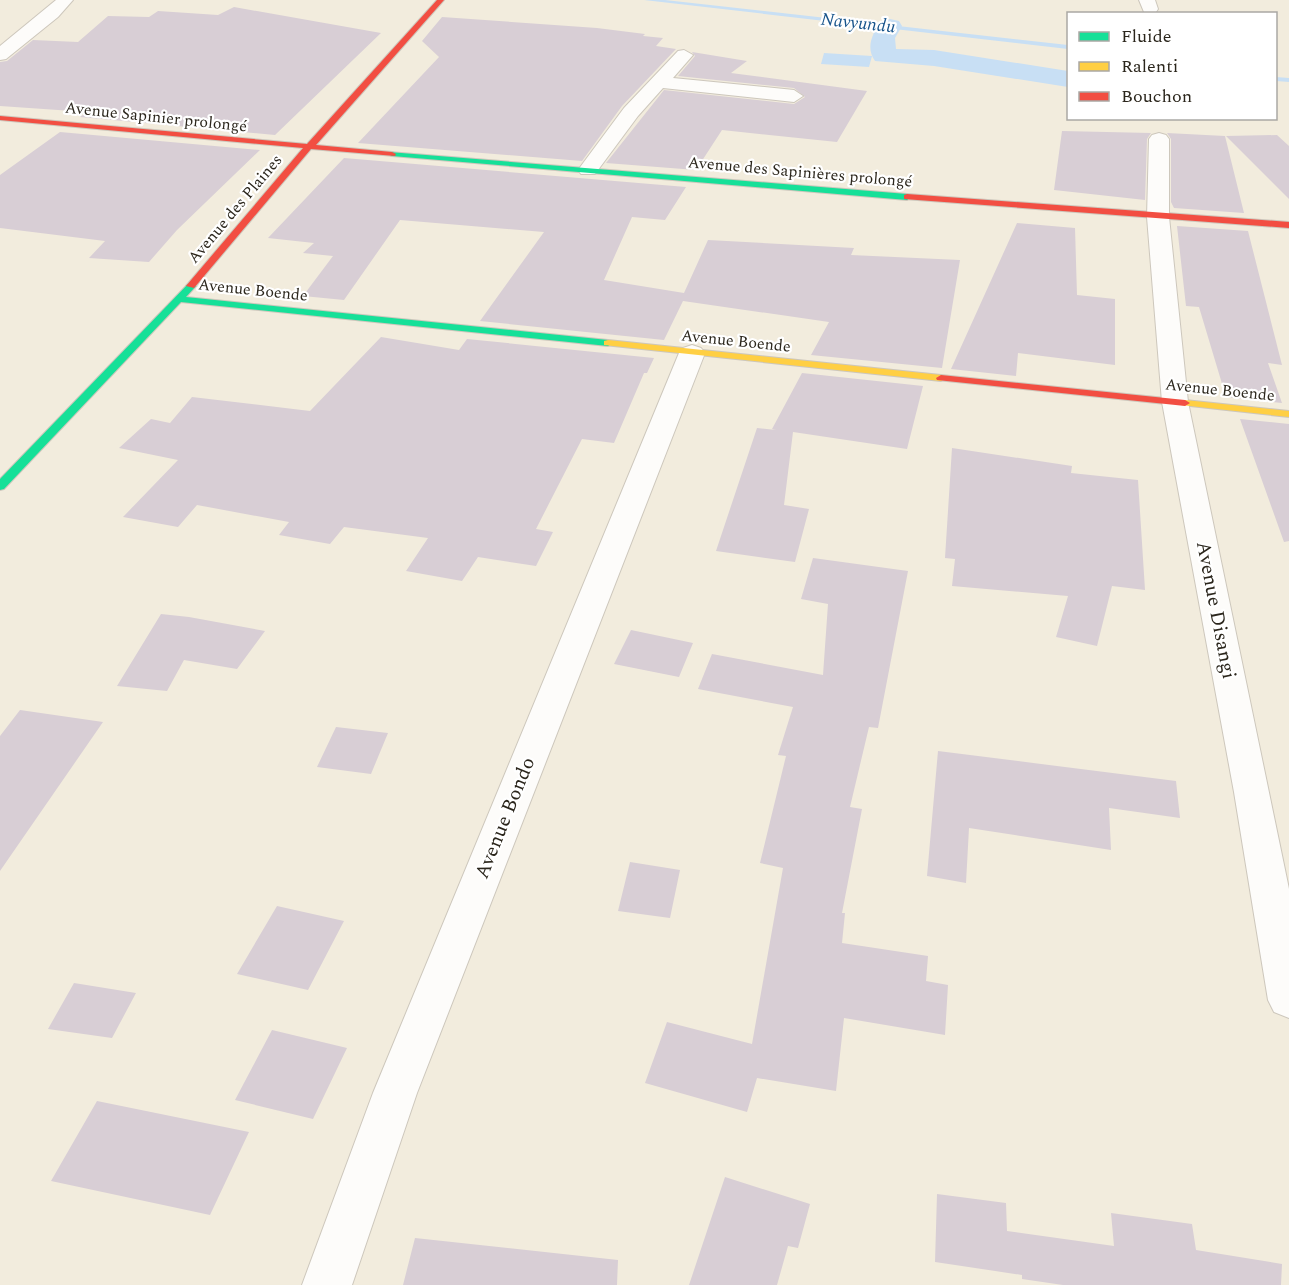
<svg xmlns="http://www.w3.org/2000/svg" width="1289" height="1285" font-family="Spectral,serif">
<rect width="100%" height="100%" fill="#f2ecdd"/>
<path fill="#c8dff4" d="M824 53 872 56 869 67 821 64Z"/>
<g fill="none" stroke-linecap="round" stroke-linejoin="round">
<path fill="#c8dff4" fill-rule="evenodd" d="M644 0H665L1068 45V49Z
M1276 77 1289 78V82L1276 81Z"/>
<path fill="#c8dff4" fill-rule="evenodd" d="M890 19 899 21 902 26 895 38 896 49 934 50 1068 71V87L934 66 875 61C865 47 873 33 881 21Z"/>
</g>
<path fill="#d8ced5" d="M234 7 381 33 275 135 80 117 87 112 0 106V62L7 61 33 40 78 42 108 16 149 17 158 11 218 15Z
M442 17 597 28 645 34 643 36 663 38 656 46 676 49 622 106 582 161 358 143 439 57 422 41Z
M692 52 747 61 731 73 867 91 837 142 722 130 696 170 606 163 664 90 794 104 805 97 794 88 678 76 695 56Z
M1062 131 1151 133 1147 139 1145 200 1054 190Z
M60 132 260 150 177 230 149 262 89 258 105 241 0 228V175Z
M1167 133 1225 136 1244 213 1174 208 1171 202V139Z
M1277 135 1289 146V199L1226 136Z
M344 158 686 187 665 220 632 217 604 280 684 293 708 240 854 248 851 255 960 260 942 368 811 355 829 322 683 301 664 340 480 321 544 232 400 220 344 300 303 296 333 256 303 253 314 243 268 238Z
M1017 223 1075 228 1077 295 1115 299V365L1018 353 1016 376 951 369Z
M1177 226 1248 231 1282 365 1268 363 1282 403 1226 397 1199 307 1186 306Z
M381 337 459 350 467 339 654 358 647 373H644L614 443 582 439 536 529 553 532 536 566 478 557 462 581 406 571 428 538 344 527 330 544 279 535 289 522 197 505 178 527 123 517 178 460 119 448 151 419 170 423 192 397 310 411Z
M802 373 923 386 907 449 793 432 784 505 809 509 795 562 716 551 757 428 776 430 772 429Z
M1240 419 1289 424V541L1284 542Z
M952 448 1072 466 1071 473 1138 480 1145 590 1112 586 1097 646 1056 637 1068 596 952 586 955 559 945 558Z
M813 558 908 571 878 728 869 727 850 807 862 809 842 913H845L842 943 928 956 926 981 948 985 945 1035 844 1018 836 1091 757 1078 747 1112 645 1083 667 1022 752 1044 783 868 760 863 786 756 778 755 793 707 698 689 712 654 823 675 828 604 801 599Z
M161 614 189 617 265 631 237 669 184 660 167 691 117 686Z
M631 630 693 643 679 677 614 664Z
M20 710 103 722 0 871V736Z
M336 727 388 733 371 774 317 767Z
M938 751 1176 781 1180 818 1109 808 1111 850 969 828 966 883 927 876Z
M630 862 680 870 670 918 618 911Z
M277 906 344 921 308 990 237 974Z
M74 983 136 993 112 1038 48 1029Z
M272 1030 347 1048 313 1119 235 1100Z
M97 1101 249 1132 210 1215 51 1181Z
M725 1177 810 1204 798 1248 788 1246 777 1285H689Z
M937 1194 1006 1203 1007 1231 1114 1246 1111 1213 1192 1224 1196 1250 1282 1264 1281 1285H1063L1022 1279V1275L935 1262Z
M415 1238 618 1260 617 1285H403Z"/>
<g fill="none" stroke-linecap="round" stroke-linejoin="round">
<g stroke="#cdc7bc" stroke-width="2">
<path id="street" d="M56 0H73L58 17 6 59 0 60V46Z
M1139 0H1155L1158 9 1156 12H1144Z
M684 50 693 55 673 78 794 90 803 96 794 102 663 88 638 116 595 174H581L578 170 624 108 678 51Z
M1159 133 1166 135 1169 139V217L1188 402 1289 889V1018L1274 1012 1268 1000 1234 792 1162 402 1147 217 1149 139 1152 135Z
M692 345 701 348 705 353 417 1093 352 1285H302L373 1093 679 353 683 348Z"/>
</g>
<g stroke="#cdc7bc" stroke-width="2">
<path id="fast" d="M389 152 907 194 911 197 907 200 392 156 388 154Z
M191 283 196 286 186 297 608 340 613 343 608 346 181 302 4 489 0 490V479L188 284Z"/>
</g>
<g stroke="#cdc7bc" stroke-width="2">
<path id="slow" d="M608 340 941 375 946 378 941 381 604 345V341Z
M1185 400 1289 411V417L1181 405V401Z"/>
</g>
<g stroke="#cdc7bc" stroke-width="2">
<path id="jam" d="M437 0H444L316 145 392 152 396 154 395 156 311 149 194 288 186 286 303 148 0 120V116L307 144Z
M907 194 1289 222V228L904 199V195Z
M941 375 1185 400 1190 403 1185 406 937 380 936 378Z"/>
</g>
<use href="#street" fill="#fdfcfa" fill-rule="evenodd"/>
<use href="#fast" fill="#16e098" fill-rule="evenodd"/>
<use href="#slow" fill="#ffcf43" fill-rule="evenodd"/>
<use href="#jam" fill="#f24e42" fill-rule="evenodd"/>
</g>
<g text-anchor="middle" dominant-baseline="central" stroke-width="4.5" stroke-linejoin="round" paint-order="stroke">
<g font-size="16" fill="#2b261c" stroke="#fff">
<text transform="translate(156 117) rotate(6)">Avenue Sapinier prolongé</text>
<text transform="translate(800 172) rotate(5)">Avenue des Sapinières prolongé</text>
<text transform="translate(235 209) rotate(-50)">Avenue des Plaines</text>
<text transform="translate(253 290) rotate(6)">Avenue Boende</text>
<text transform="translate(736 341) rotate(6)">Avenue Boende</text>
<text transform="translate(1220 390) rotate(6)">Avenue Boende</text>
</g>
<g font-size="18" font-style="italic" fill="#18548b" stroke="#fff">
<text transform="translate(858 23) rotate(6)">Navyundu</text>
</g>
<g font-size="20" fill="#2b261c" stroke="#fff">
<text transform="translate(1216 610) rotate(79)">Avenue Disangi</text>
<text transform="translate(505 818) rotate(-68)">Avenue Bondo</text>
</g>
</g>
<rect x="1067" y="12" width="210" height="108" fill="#ffffff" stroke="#aaa8a4" stroke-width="1.5"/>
<rect x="1079" y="32" width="30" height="9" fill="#16e098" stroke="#aaa8a4" stroke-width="1.5"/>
<text x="1121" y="42" font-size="18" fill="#2b261c">Fluide</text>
<rect x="1079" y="62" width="30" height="9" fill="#ffcf43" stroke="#aaa8a4" stroke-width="1.5"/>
<text x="1121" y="72" font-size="18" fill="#2b261c">Ralenti</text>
<rect x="1079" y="92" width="30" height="9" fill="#f24e42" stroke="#aaa8a4" stroke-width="1.5"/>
<text x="1121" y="102" font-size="18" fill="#2b261c">Bouchon</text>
</svg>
